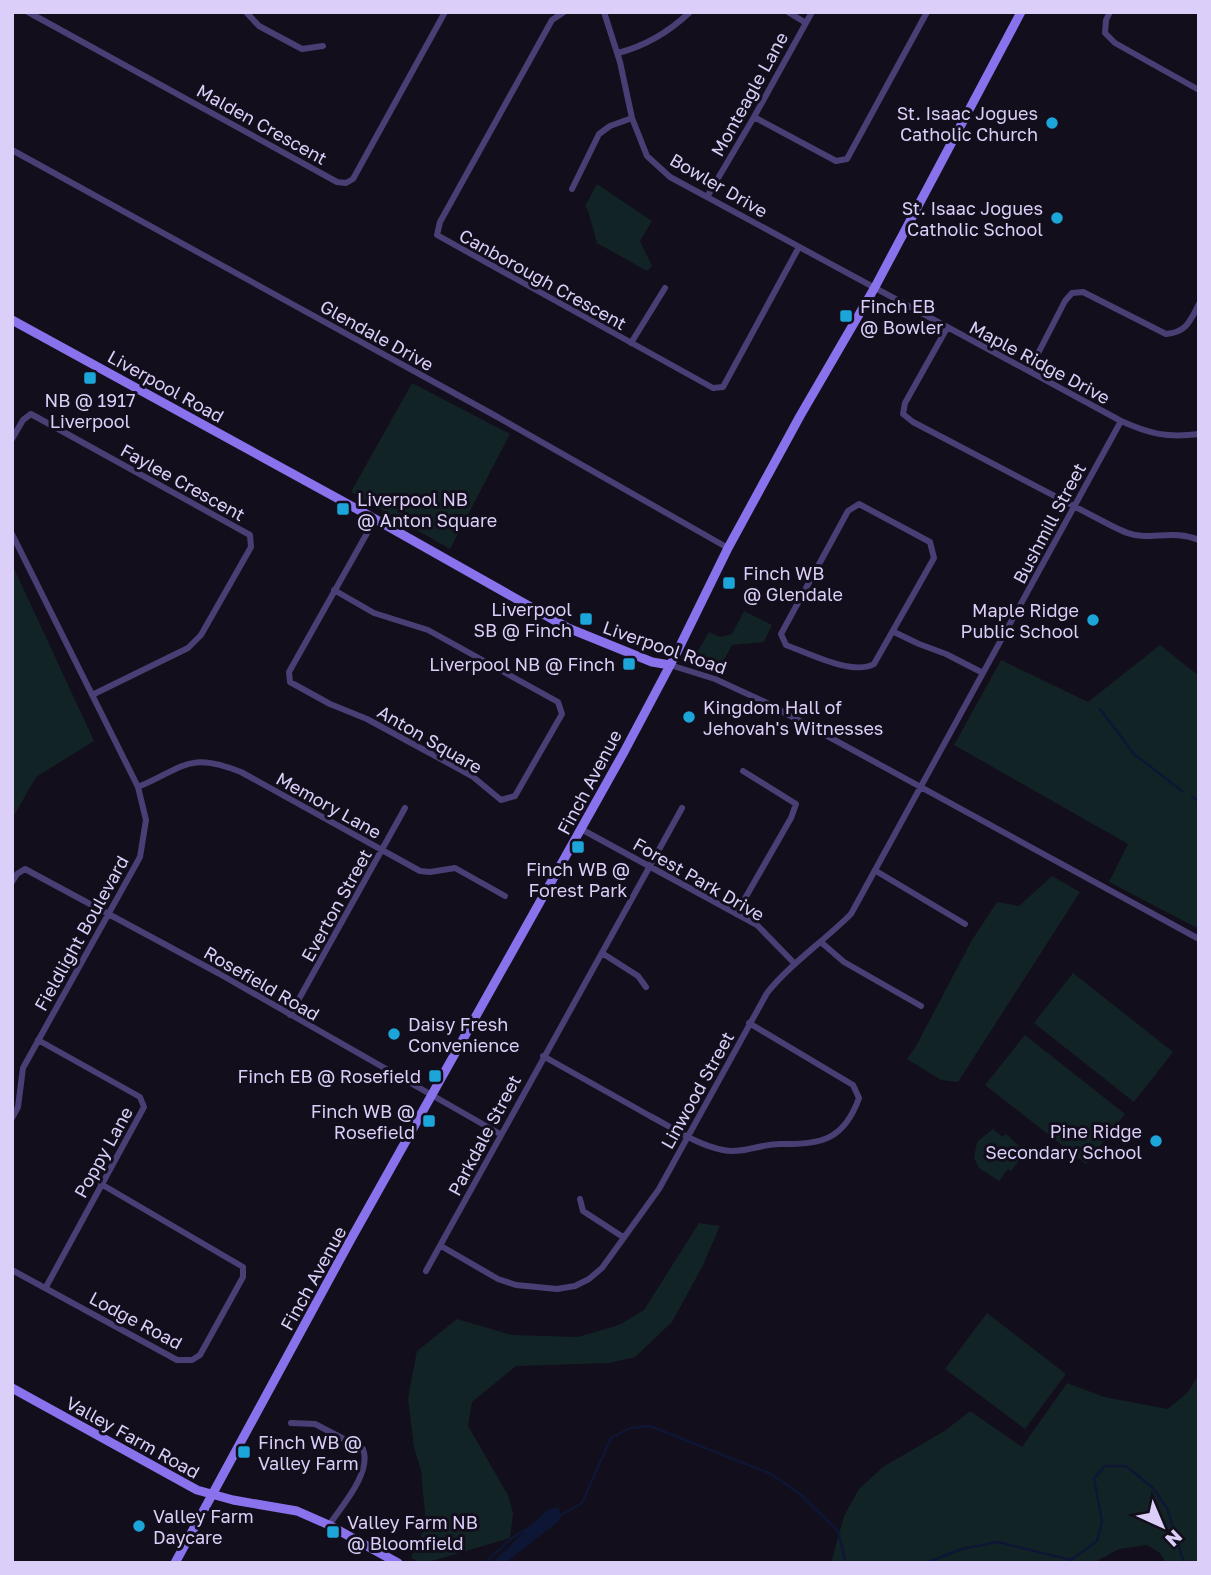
<svg xmlns="http://www.w3.org/2000/svg" width="1211" height="1575" font-family="'Golos Text',sans-serif">
<rect width="100%" height="100%" fill="#130e1c"/>
<path fill="#122325" d="M597 184 652 221 640 241 652 266 647 271 597 243 588 211 585 206Z
M412 383 510 434 450 549 351 492Z
M12 564 94 741 36 777 12 819Z
M744 611 772 625 764 642 732 645 718 671 695 656 709 632 720 637 732 634Z
M1160 645 1199 676V929L1109 882 1128 844 954 745 1001 660 1088 702Z
M1052 876 1080 892 958 1082 941 1080 907 1059 915 1048 972 940 997 902 1019 906Z
M1073 973 1173 1052 1134 1102 1034 1023Z
M1025 1035 1125 1114 1086 1164 985 1085Z
M993 1129 1003 1137 1006 1134 1018 1145 1020 1159 1011 1171 1008 1169 999 1181 979 1168 974 1158 977 1142Z
M699 1223 720 1226 702 1267 672 1322 635 1357 609 1363 516 1366 472 1402 468 1426 508 1495 513 1513 510 1538 425 1563H419L411 1557 426 1525 421 1470 414 1448 408 1398 417 1351 457 1319 512 1335 578 1337 619 1325 644 1310Z
M987 1313 1066 1374 1025 1429 945 1369Z
M1199 1374V1563H1166L1160 1553 1147 1545 1119 1549 1093 1563H831L844 1516 859 1489 883 1467 946 1430 970 1411 1022 1447 1067 1383 1104 1397 1168 1409 1188 1392Z"/>
<path fill="#0e1635" d="M558 1507 561 1515 559 1521 505 1563H492L547 1510Z"/>
<g fill="none" stroke-linecap="round" stroke-linejoin="round">
<path stroke="#0e1635" stroke-width="2.5" d="M1100 709 1134 754 1182 791
M1192 797 1199 801
M558 1517 582 1503 611 1438 630 1428 650 1426 771 1474 800 1494 838 1531 846 1563
M485 1563 513 1537 532 1526
M925 1563 962 1549 998 1542 1071 1560 1097 1541 1102 1522 1094 1478 1105 1466H1126L1152 1487 1167 1508 1184 1563"/>
<path stroke="#4a3f75" stroke-width="6" d="M28 12 337 182 346 183 353 179 445 12
M246 12 259 26 302 49 323 46
M564 12 552 20 440 222 437 235 713 388 723 387 799 247
M604 12 620 62 632 118 647 156 670 177 1121 421C1150 434 1167 438 1199 434
M788 12 806 23
M1110 12 1106 20 1105 33 1115 43 1199 90
M618 53C645 46 670 31 690 12
M754 117 836 161 847 159 927 12
M12 150 494 415 728 548
M572 189 599 134 610 126 632 118
M707 197 754 117 812 12
M947 328 905 403 903 414 913 422 1112 526C1122 531 1132 536 1144 536 1164 536 1180 532 1199 540
M631 343 665 288
M1029 371 1065 301 1072 293 1083 292 1166 334C1187 332 1190 321 1199 304
M12 439 23 420 31 414 250 535 251 547 201 635 188 648 92 695
M859 504 930 542 934 558 874 664C853 676 808 653 786 645L781 634 848 511Z
M12 534 138 787 146 820 140 857 23 1068 18 1107 12 1118
M334 590 374 613 428 630 558 702 562 714 515 796 501 800 472 776 367 719 330 704 290 682 289 672 375 519
M894 632 919 644 946 654 983 673
M670 665 715 679 765 702 1199 939
M138 787C184 768 187 751 241 772L420 871 430 872 455 868 505 896
M581 829 757 925 795 964
M876 871 965 924
M12 882 17 874 25 869 218 973 500 1134
M736 914 791 818 796 804 743 771
M822 943 844 962 921 1006
M602 953 638 976 646 987
M290 1015 405 808
M38 1040 140 1097 144 1107 46 1287
M543 1056C579 1076 615 1096 650 1116 673 1128 697 1145 723 1150 742 1154 761 1144 780 1144 821 1145 844 1140 859 1098L853 1085 749 1023
M580 1199 583 1211 623 1237
M441 1246 498 1279 516 1285 557 1289 575 1286 589 1279 602 1268 659 1189 767 993C790 964 824 941 851 914L1121 421
M12 1270 177 1360H192L200 1355 243 1277V1267L101 1184
M426 1271 682 808
M291 1423 315 1424 363 1449C372 1472 342 1506 329 1525"/>
<path stroke="#8a72ed" stroke-width="9" d="M12 320 366 514 568 628 652 662 670 665
M12 1388 197 1490 233 1500 297 1511 329 1525 398 1563
M175 1563 351 1239 624 752 676 654 728 548 800 416 875 287 1021 12"/>
</g>
<g fill="#1ca5d8" stroke="#130e1c" stroke-width="2.5">
<circle cx="1052" cy="123" r="7"/>
<circle cx="1057" cy="218" r="7"/>
<rect x="839" y="309" width="14" height="14" rx="3.5"/>
<rect x="83" y="371" width="14" height="14" rx="3.5"/>
<rect x="336" y="502" width="14" height="14" rx="3.5"/>
<rect x="722" y="576" width="14" height="14" rx="3.5"/>
<rect x="579" y="612" width="14" height="14" rx="3.5"/>
<circle cx="1093" cy="620" r="7"/>
<rect x="622" y="657" width="14" height="14" rx="3.5"/>
<circle cx="689" cy="717" r="7"/>
<rect x="571" y="840" width="14" height="14" rx="3.5"/>
<circle cx="394" cy="1034" r="7"/>
<rect x="428" y="1069" width="14" height="14" rx="3.5"/>
<rect x="422" y="1114" width="14" height="14" rx="3.5"/>
<circle cx="1156" cy="1141" r="7"/>
<rect x="237" y="1445" width="14" height="14" rx="3.5"/>
<circle cx="139" cy="1526" r="7"/>
<rect x="326" y="1525" width="14" height="14" rx="3.5"/>
</g>
<g text-anchor="middle" dominant-baseline="central" stroke-width="6" stroke-linejoin="round" paint-order="stroke">
<g font-size="18" fill="#dbcff9" stroke="#130e1c">
<text transform="translate(749 94) rotate(-61)">Monteagle Lane</text>
<text transform="translate(262 124) rotate(29)">Malden Crescent</text>
<text transform="translate(719 185) rotate(30)">Bowler Drive</text>
<text transform="translate(543 279) rotate(29)">Canborough Crescent</text>
<text transform="translate(377 335) rotate(29)">Glendale Drive</text>
<text transform="translate(1040 362) rotate(28)">Maple Ridge Drive</text>
<text transform="translate(166 386) rotate(29)">Liverpool Road</text>
<text transform="translate(183 482) rotate(29)">Faylee Crescent</text>
<text transform="translate(1049 523) rotate(-62)">Bushmill Street</text>
<text transform="translate(665 647) rotate(19)">Liverpool Road</text>
<text transform="translate(430 739) rotate(30)">Anton Square</text>
<text transform="translate(589 782) rotate(-62)">Finch Avenue</text>
<text transform="translate(329 805) rotate(29)">Memory Lane</text>
<text transform="translate(699 879) rotate(30)">Forest Park Drive</text>
<text transform="translate(336 905) rotate(-61)">Everton Street</text>
<text transform="translate(81 933) rotate(-61)">Fieldlight Boulevard</text>
<text transform="translate(262 983) rotate(30)">Rosefield Road</text>
<text transform="translate(697 1090) rotate(-61)">Linwood Street</text>
<text transform="translate(484 1135) rotate(-62)">Parkdale Street</text>
<text transform="translate(103 1152) rotate(-61)">Poppy Lane</text>
<text transform="translate(313 1278) rotate(-61)">Finch Avenue</text>
<text transform="translate(136 1320) rotate(28)">Lodge Road</text>
<text transform="translate(133 1437) rotate(29)">Valley Farm Road</text>
</g>
<g font-size="18" fill="#dbcff9" stroke="#130e1c" text-anchor="end">
<text x="1038" y="113">St. Isaac Jogues<tspan x="1038" dy="21">Catholic Church</tspan></text>
<text x="1043" y="208">St. Isaac Jogues<tspan x="1043" dy="21">Catholic School</tspan></text>
<text x="860" y="306" text-anchor="start">Finch EB<tspan x="860" dy="21">@ Bowler</tspan></text>
<text x="90" y="400" text-anchor="middle">NB @ 1917<tspan x="90" dy="21">Liverpool</tspan></text>
<text x="357" y="499" text-anchor="start">Liverpool NB<tspan x="357" dy="21">@ Anton Square</tspan></text>
<text x="743" y="573" text-anchor="start">Finch WB<tspan x="743" dy="21">@ Glendale</tspan></text>
<text x="572" y="609">Liverpool<tspan x="572" dy="21">SB @ Finch</tspan></text>
<text x="1079" y="610">Maple Ridge<tspan x="1079" dy="21">Public School</tspan></text>
<text x="615" y="664">Liverpool NB @ Finch</text>
<text x="703" y="707" text-anchor="start">Kingdom Hall of<tspan x="703" dy="21">Jehovah's Witnesses</tspan></text>
<text x="578" y="869" text-anchor="middle">Finch WB @<tspan x="578" dy="21">Forest Park</tspan></text>
<text x="408" y="1024" text-anchor="start">Daisy Fresh<tspan x="408" dy="21">Convenience</tspan></text>
<text x="421" y="1076">Finch EB @ Rosefield</text>
<text x="415" y="1111">Finch WB @<tspan x="415" dy="21">Rosefield</tspan></text>
<text x="1142" y="1131">Pine Ridge<tspan x="1142" dy="21">Secondary School</tspan></text>
<text x="258" y="1442" text-anchor="start">Finch WB @<tspan x="258" dy="21">Valley Farm</tspan></text>
<text x="153" y="1516" text-anchor="start">Valley Farm<tspan x="153" dy="21">Daycare</tspan></text>
<text x="347" y="1522" text-anchor="start">Valley Farm NB<tspan x="347" dy="21">@ Bloomfield</tspan></text>
</g>
</g>
<rect width="1211" height="1575" fill="none" stroke="#dbcff9" stroke-width="28"/>
<g transform="translate(1162 1526) rotate(136)" stroke="#130e1c" stroke-width="5" paint-order="stroke">
<path d="M0-5L12 26L0 18L-12 26Z" fill="#dbcff9"/>
<text y="-10" font-size="19" font-weight="bold" text-anchor="middle" fill="#dbcff9">N</text>
</g>
</svg>
